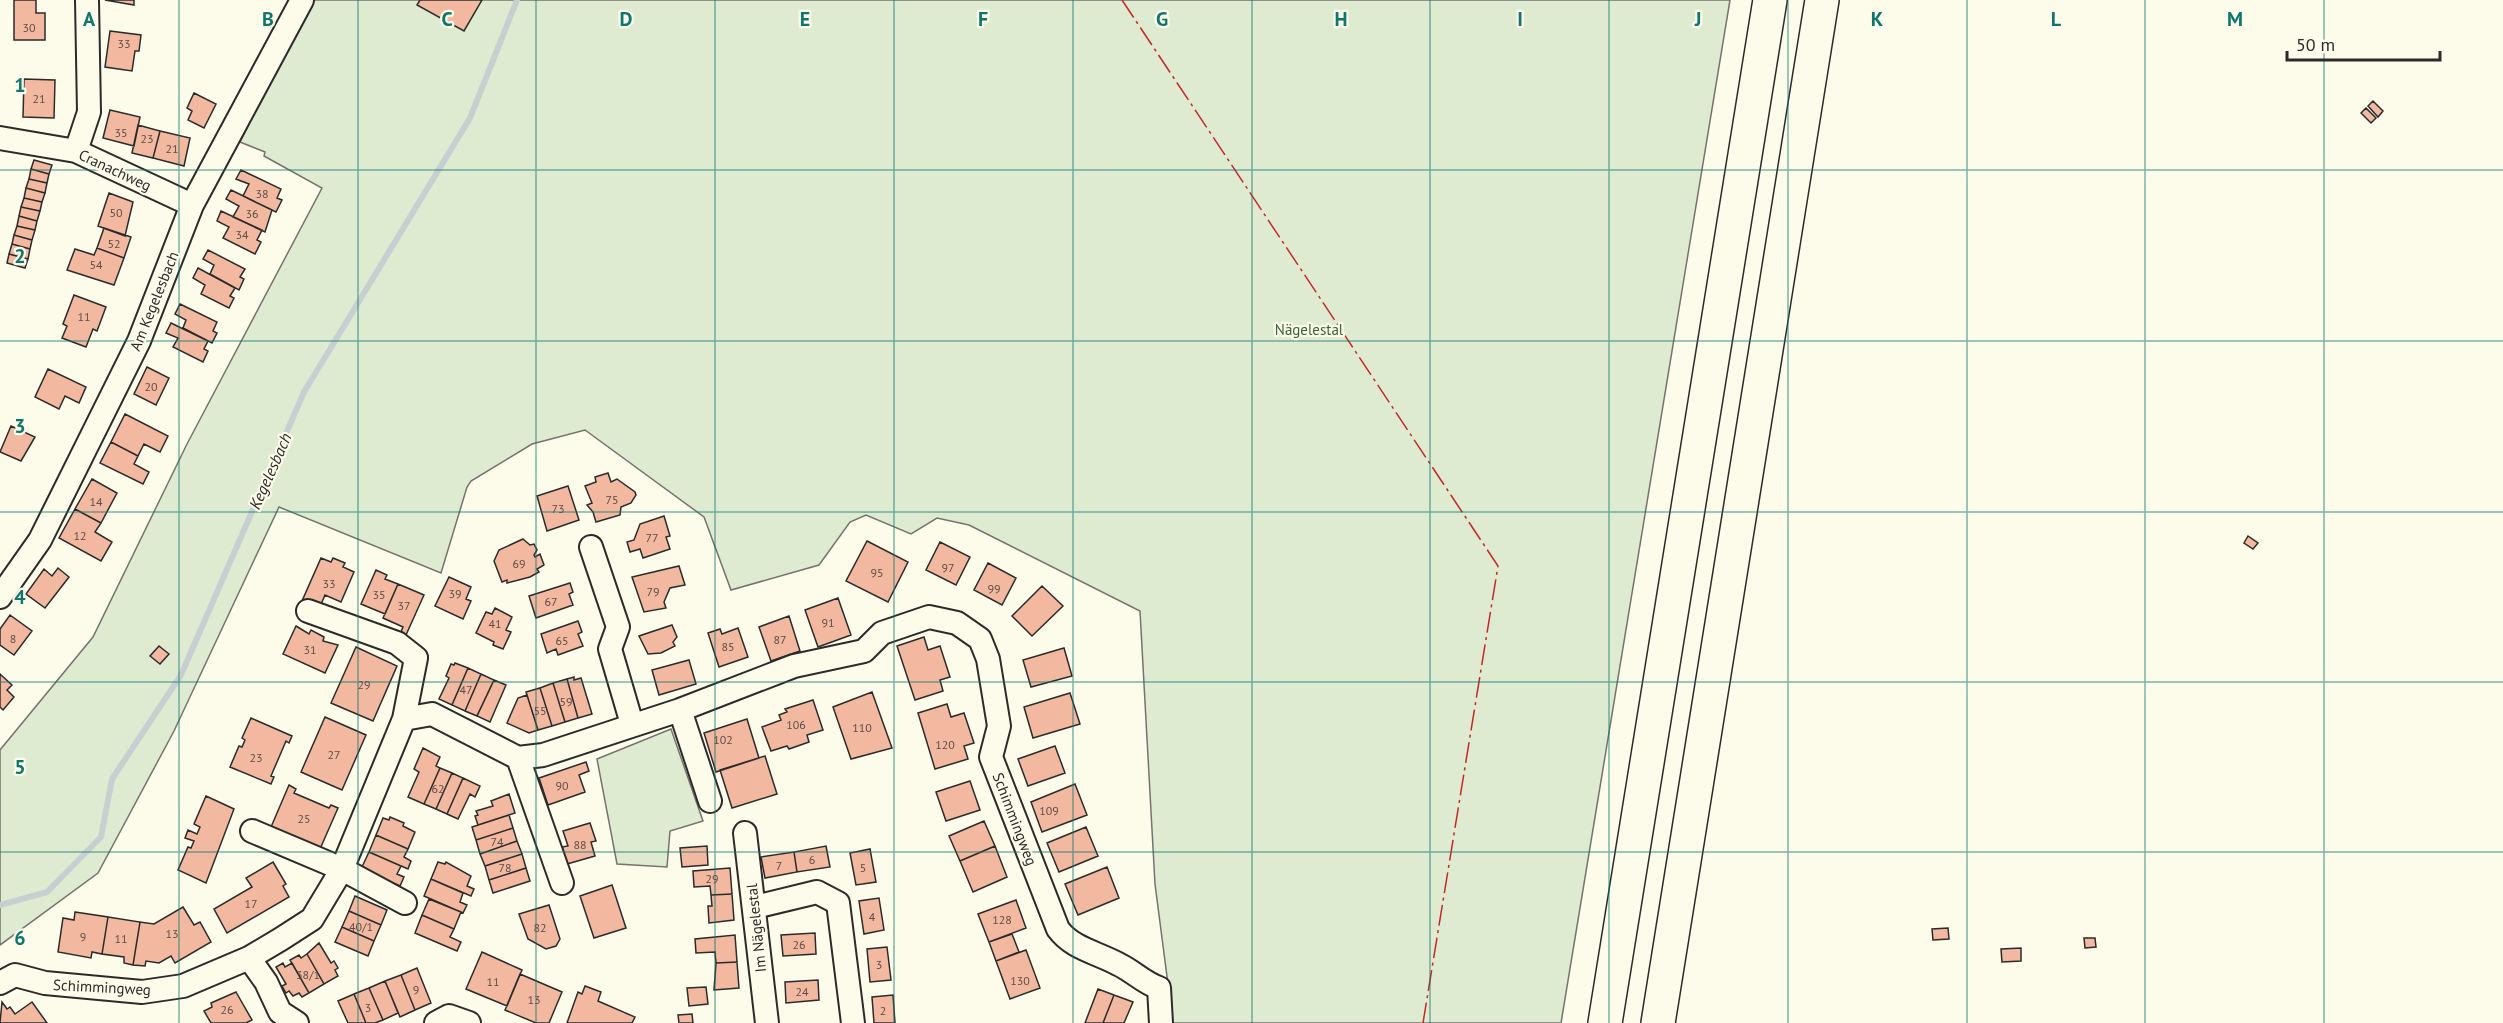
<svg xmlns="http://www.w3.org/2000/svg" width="2503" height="1023" font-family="'PT Sans',sans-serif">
<rect width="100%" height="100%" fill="#fdfbea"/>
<path fill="#deebd1" stroke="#74746e" stroke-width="1.5" d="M310 0H1730L1561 1023H1173L1155 884 1140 611 969 525 937 518 911 534 866 515 850 522 819 565 731 590 704 517 585 430 532 444 471 481 467 487 441 573 279 507 174 731 98 873 0 945V750L93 637 187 444 322 188 264 156 265 152 240 142Z
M671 729 703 821 670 831 667 867 617 864 597 759Z"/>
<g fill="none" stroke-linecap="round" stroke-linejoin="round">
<path stroke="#c7d0d0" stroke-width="6" d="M0 905 47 892 101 837 112 779 181 675 304 392 470 118 517 0"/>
</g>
<path fill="#f2b8a0" stroke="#2b2b2b" stroke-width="1.5" d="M14 0H36V13H45V40H14Z
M105 0H134V5Z
M420 0H482L464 31 417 5Z
M110 31 141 35 139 51H135L132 71 105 67Z
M24 79 55 80 54 118 23 117Z
M194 93 216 104 204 128 188 120 192 111 187 108Z
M2373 101 2383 111 2378 117 2368 106Z
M2366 108 2376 118 2371 123 2361 113Z
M110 110 140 117 134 146 103 138Z
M138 125 160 131 153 158 132 153Z
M160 131 190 138 184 166 153 158Z
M34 160 52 165 49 174 31 169Z
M31 169 49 174 47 183 29 179Z
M241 170 281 189 277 198 282 200 276 212 243 196 249 184 236 179Z
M29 179 47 183 45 193 26 188Z
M26 188 45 193 42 202 24 198Z
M231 190 272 210 265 232 233 217 239 206 226 199Z
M109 193 133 202 125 236 98 226Z
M24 198 42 202 40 211 21 207Z
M21 207 40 211 37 221 19 216Z
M221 211 262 230 257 240 261 242 255 254 223 238 229 227 217 221Z
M19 216 37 221 35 230 17 226Z
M17 226 35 230 32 240 14 235Z
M104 228 131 237 124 258 97 248Z
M14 235 32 240 30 249 12 244Z
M12 244 30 249 28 259 9 254Z
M97 248 124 258 114 285 67 270 75 249 94 255Z
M208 250 245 269 240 277 244 279 239 290 210 274 214 265 203 259Z
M9 254 28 259 25 268 7 263Z
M198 268 235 288 230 296 234 298 229 308 201 294 205 285 193 278Z
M74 295 106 307 97 331 93 329 86 347 62 338 67 326 63 324Z
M180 304 217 322 213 331 217 333 212 343 183 328 186 320 175 314Z
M171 323 208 341 204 349 208 351 203 362 173 347 178 338 166 333Z
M147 367 169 378 156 405 134 394Z
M48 369 86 387 79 403 65 396 59 409 35 397Z
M125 414 168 436 160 452 144 444 138 456 111 442Z
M11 426 35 437 21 461 0 452Z
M111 442 138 456 134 464 149 472 143 484 100 463Z
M608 473 611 482 617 479 635 492 636 495 631 503 621 507 620 515 596 522 593 512 587 505 592 503 585 486 596 482 595 477Z
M92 479 117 493 101 523 75 509Z
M568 486 579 520 547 531 537 496Z
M75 509 101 523 95 532 112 542 101 561 59 538Z
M664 516 670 536 666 537 670 549 643 558 640 549 630 552 627 542 634 540 640 524Z
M2248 536 2258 543 2253 549 2244 543Z
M523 539 530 545 534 544 537 550 534 555 535 557 540 554 544 565 537 569 539 572 530 577 507 583V580L502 582 494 561 499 550Z
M867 541 908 562 888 602 846 581Z
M940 542 970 557 956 585 926 570Z
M321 558 331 562 333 558 345 563 343 567 354 572 341 602 325 595 319 609 302 601Z
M988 563 1016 578 1002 605 974 590Z
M679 566 685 585 670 588 664 602 666 608 644 612 632 577Z
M58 568 69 577 45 608 26 594 44 569 52 576Z
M376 570 387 575 385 579 398 584 385 614 361 604Z
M449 577 471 587 466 599 471 601 463 619 435 606Z
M570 583 573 592 569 594 573 605 536 618 529 596Z
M398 584 424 595 406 635 401 632 403 627 383 618Z
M1042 586 1063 606 1032 636 1012 616Z
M838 598 851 635 818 647 805 610Z
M495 608 512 617 506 630 511 632 503 649 493 645 494 642 476 633 486 612 492 614Z
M10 615 32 631 14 655 0 645V629Z
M789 616 800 651 771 661 759 627Z
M578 621 582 632 578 634 583 646 558 655 556 649 547 653 541 634Z
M672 625 677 637 673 642 675 646 661 653 648 654 639 636Z
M296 626 309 634 311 630 324 637 323 641 338 645 325 673 283 654Z
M738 628 748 657 719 667 708 633 720 629 722 634Z
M924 637 928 650 940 646 950 677 940 680 943 691 915 700 897 646Z
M159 646 169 654 160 664 150 656Z
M356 647 397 666 373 721 331 703Z
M1064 648 1072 676 1031 687 1023 660Z
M689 660 696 684 659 695 652 670Z
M455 663 468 668 452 705 439 699 449 678 446 676 451 664 454 665Z
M468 668 481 674 465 711 452 705Z
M0 674 12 685 7 690 14 697 3 710 0 707Z
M481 674 494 680 477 716 465 711Z
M574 677V680L581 678 592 714 578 718 567 679Z
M567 679 578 718 565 722 553 683Z
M494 680 506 685 490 722 477 716Z
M553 683 565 722 552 726 540 688Z
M540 688 552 726 538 730 526 692Z
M872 692 892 748 851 759 833 707Z
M1070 693 1080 724 1033 738 1024 707Z
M527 695 538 730 529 733 507 723 518 698Z
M813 700 823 730 807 735 809 742 789 749 787 746 771 751 762 727 781 720 779 715 787 712 785 709Z
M947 704 951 717 964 713 974 743 964 746 968 759 935 769 918 713Z
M325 717 366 735 342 790 301 772Z
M251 718 292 736 289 743 286 741 271 776 274 777 271 784 230 767 239 746 242 747 245 740 242 738Z
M747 719 759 758 716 772 704 733Z
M1055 746 1065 773 1028 786 1018 759Z
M423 748 440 757 436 766 440 768 424 804 408 797 419 772 414 769Z
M765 756 777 794 732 808 720 770Z
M586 762 589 771 579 775 585 792 548 805 539 778Z
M440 768 452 773 436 809 424 804Z
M452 773 463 778 447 814 436 809Z
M463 778 480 786 475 797 470 794 458 819 447 814Z
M970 781 980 810 946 821 936 792Z
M1075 784 1087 815 1042 832 1031 802Z
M289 785 296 789 294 793 329 808 331 805 338 808 320 849 271 827Z
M509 794 515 813 478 825 475 816 478 815 476 811 493 806 491 801Z
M206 796 234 809 206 883 178 870 188 847 191 848 194 841 185 838 188 830 197 834 200 827 194 824Z
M509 815 513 828 476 840 472 827Z
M390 817 404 823 403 826 415 832 408 849 376 835 383 818 389 820Z
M984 821 995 846 960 861 949 836Z
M590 823 596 841 591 842 595 856 567 864 562 847 568 846 563 831Z
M1086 827 1098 856 1059 872 1047 843Z
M513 828 517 841 480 854 476 840Z
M376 835 408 849 404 857 411 861 408 869 369 852Z
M517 841 522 854 485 866 480 854Z
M707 846 708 865 682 867 680 848Z
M826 846 830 867 797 872 794 852Z
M995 846 1007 877 973 892 960 861Z
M870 849 876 882 856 885 850 853Z
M369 852 401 866 397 874 404 877 400 886 361 869Z
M794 852 797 872 765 878 761 857Z
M522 854 526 868 489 880 485 866Z
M273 862 286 884 283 886 289 897 227 933 214 909 252 887 246 878Z
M438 862 445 864 446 862 471 876 467 886 474 889 471 896 431 879Z
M1107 867 1119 898 1078 915 1065 884Z
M526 868 530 881 493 893 489 880Z
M730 868 732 894 711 895 710 886 694 887 693 871Z
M431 879 463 893 460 902 467 905 463 913 424 896Z
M612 885 626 928 594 938 580 896Z
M732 894 734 920 709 923 708 906H712L711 895Z
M355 896 387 910 381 925 349 911Z
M879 898 884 930 864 934 859 901Z
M429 899 461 912 454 929 422 915Z
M1016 900 1026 928 989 942 978 914Z
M549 905 560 939 556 946 546 949 528 939 519 914Z
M183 907 194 925 200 922 211 942 175 963 171 956 159 963 146 961 145 966 133 965 140 922 154 924Z
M349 911 381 925 374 941 342 927Z
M75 912 108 917 102 954 92 952 91 958 58 952 63 918 74 920Z
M422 915 454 929 450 937 461 942 457 951 415 933Z
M108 917 140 922 133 965 124 963V957L102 954Z
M342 927 374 941 368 956 335 942Z
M1948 928 1949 939 1933 940 1932 929Z
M815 933 816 954 783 956 781 935Z
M1012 934 1019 952 996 961 989 942Z
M735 935 737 962 716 963 715 952 696 953 695 939Z
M2084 938H2095L2096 947 2085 948Z
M319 943 331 963 334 961 338 968 335 970 338 976 324 984 307 954Z
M887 947 891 980 870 982 867 949Z
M2021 948V961L2002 962 2001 949Z
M1026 950 1040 988 1010 999 996 961Z
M482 952 522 970 507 1006 466 989Z
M307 954 324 984 309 993 290 960 299 955 301 958Z
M737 962 739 988 714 990 716 963Z
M283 963 285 967 292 963 309 993 302 997 299 993 293 996 289 991 286 993 282 986 286 984 276 967Z
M417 968 431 1003 415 1010 401 975Z
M520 974 562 992 549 1023H536L505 1010Z
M401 975 415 1010 400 1017 385 981Z
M818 980 819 1000 786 1003 785 982Z
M385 981 398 1013 383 1020 369 988Z
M585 986 601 992 598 1001 635 1017 632 1023H567L578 992 582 994Z
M706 987 708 1004 689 1006 687 988Z
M369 988 383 1020 375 1023H366L354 994Z
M1098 989 1114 995 1103 1023H1085Z
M236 992 252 1020 246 1023H211L204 1011 212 1007 211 1003Z
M354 994 366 1023H348L338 1001Z
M893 995 895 1023H874L872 997Z
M1114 995 1133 1002 1124 1023H1103Z
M2 1002 7 1009 10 1007 15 1014 32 1002 47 1023H0Z
M692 1014 693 1023H679L678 1015Z"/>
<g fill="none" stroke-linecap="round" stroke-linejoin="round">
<g stroke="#2b2b2b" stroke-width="26">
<path id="minor" d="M0 138 76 151 192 205
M76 151 89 112 87 0
M591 547 618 627 610 649 632 724
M0 597 40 540 139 341 192 205 302 0
M308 611 397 643 416 658 404 719
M680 710 710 801
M518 758 562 883
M252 831 342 869 405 903
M745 833 767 1023
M755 907 817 892 838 903 853 1023
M249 958 266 982 280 1012 297 1023
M0 983 15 975 45 983 142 992 183 986 249 958 281 939 312 919 342 869 404 719 432 714 518 758 543 755 680 710 794 666 864 651 882 633 929 617 957 623 980 639 988 659 999 726 991 757 1058 929C1073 949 1096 952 1118 964 1133 971 1144 983 1159 988L1161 1023
M436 1023 449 1016 469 1023"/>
</g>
<g stroke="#2b2b2b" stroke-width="36">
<path id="highway" d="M1605 1023 1770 0
M1658 1023 1822 0"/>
</g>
<use href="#minor" stroke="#fdfbea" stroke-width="22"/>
<use href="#highway" stroke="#fdfbea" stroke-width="33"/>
<path stroke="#c62828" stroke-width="1.5" stroke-dasharray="21 4.5 3 4.5" stroke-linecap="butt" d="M1122 0 1498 566 1423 1023"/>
</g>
<path fill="none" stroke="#0f766e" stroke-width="1.5" stroke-opacity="0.55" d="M179 0V1023M358 0V1023M536 0V1023M715 0V1023M894 0V1023M1073 0V1023M1252 0V1023M1430 0V1023M1609 0V1023M1788 0V1023M1967 0V1023M2145 0V1023M2324 0V1023M0 170H2503M0 341H2503M0 512H2503M0 682H2503M0 852H2503"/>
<g text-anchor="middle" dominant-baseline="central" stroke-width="4.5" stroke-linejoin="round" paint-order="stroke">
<g font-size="12" fill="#5d4e48">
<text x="29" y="27">30</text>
<text x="124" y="43">33</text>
<text x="39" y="98">21</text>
<text x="121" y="132">35</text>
<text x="147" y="138">23</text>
<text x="172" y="148">21</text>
<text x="262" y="193">38</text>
<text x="116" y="212">50</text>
<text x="252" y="213">36</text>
<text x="242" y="234">34</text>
<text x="114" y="243">52</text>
<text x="96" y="264">54</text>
<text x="84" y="316">11</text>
<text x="151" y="386">20</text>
<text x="612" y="499">75</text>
<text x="96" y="501">14</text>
<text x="558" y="508">73</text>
<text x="80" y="535">12</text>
<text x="652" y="537">77</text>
<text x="519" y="563">69</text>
<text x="948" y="567">97</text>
<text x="877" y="572">95</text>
<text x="329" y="583">33</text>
<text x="994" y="588">99</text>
<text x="653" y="591">79</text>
<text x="455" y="593">39</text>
<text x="379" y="594">35</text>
<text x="551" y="601">67</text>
<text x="404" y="605">37</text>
<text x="828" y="622">91</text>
<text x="495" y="623">41</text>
<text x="13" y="638">8</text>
<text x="780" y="639">87</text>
<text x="562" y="640">65</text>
<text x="728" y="646">85</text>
<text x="310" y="649">31</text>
<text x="364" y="684">29</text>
<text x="466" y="689">47</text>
<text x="566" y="701">59</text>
<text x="540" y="710">55</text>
<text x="796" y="724">106</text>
<text x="862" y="727">110</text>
<text x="723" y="739">102</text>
<text x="945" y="744">120</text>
<text x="334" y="754">27</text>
<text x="256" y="757">23</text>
<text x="562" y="785">90</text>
<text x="438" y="788">62</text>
<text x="1049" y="810">109</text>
<text x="304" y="818">25</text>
<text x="497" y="841">74</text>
<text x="580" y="844">88</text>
<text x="812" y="859">6</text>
<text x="779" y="865">7</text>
<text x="505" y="867">78</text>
<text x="863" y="867">5</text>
<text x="712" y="878">29</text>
<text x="251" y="903">17</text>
<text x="872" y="916">4</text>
<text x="1002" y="919">128</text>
<text x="361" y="926">40/1</text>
<text x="540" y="927">82</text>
<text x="172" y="933">13</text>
<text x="83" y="936">9</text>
<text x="121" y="938">11</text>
<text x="799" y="944">26</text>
<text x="879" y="964">3</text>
<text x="308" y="974">38/1</text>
<text x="1020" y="980">130</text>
<text x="493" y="981">11</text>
<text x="416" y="989">9</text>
<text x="802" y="991">24</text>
<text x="534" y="999">13</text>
<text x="368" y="1007">3</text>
<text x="227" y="1009">26</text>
<text x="883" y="1010">2</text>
</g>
<g font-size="15" fill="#2b2b2b" stroke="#fdfbea">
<text transform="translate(115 170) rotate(25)">Cranachweg</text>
<text transform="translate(154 301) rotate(-68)">Am Kegelesbach</text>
<text transform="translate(1015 819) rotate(69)">Schimmingweg</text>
<text transform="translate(756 928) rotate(-96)">Im Nägelestal</text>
<text transform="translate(102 987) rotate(3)">Schimmingweg</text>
</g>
<g font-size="15" fill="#34623c" stroke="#fdfbea">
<text x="1309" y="329">Nägelestal</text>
</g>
<g font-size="16" font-style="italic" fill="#2b2b2b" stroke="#fdfbea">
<text transform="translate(270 471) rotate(-66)">Kegelesbach</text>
</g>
</g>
<g font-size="20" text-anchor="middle" font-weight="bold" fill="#0f766e" stroke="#fdfbea" stroke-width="4.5" stroke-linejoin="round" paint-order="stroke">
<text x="89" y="26">A</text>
<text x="268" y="26">B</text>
<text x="447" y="26">C</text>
<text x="626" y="26">D</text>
<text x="805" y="26">E</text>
<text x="983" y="26">F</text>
<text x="1162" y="26">G</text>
<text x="1341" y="26">H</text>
<text x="1520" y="26">I</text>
<text x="1698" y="26">J</text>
<text x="1877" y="26">K</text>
<text x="2056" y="26">L</text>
<text x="2235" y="26">M</text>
<text x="20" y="92">1</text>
<text x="20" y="263">2</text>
<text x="20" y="433">3</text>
<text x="20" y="604">4</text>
<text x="20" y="774">5</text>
<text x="20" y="945">6</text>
</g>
<path d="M2287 51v9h153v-9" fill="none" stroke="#2b2b2b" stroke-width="3"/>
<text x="2296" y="51" font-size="18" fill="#2b2b2b" stroke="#fdfbea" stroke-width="4.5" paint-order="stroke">50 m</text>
</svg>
